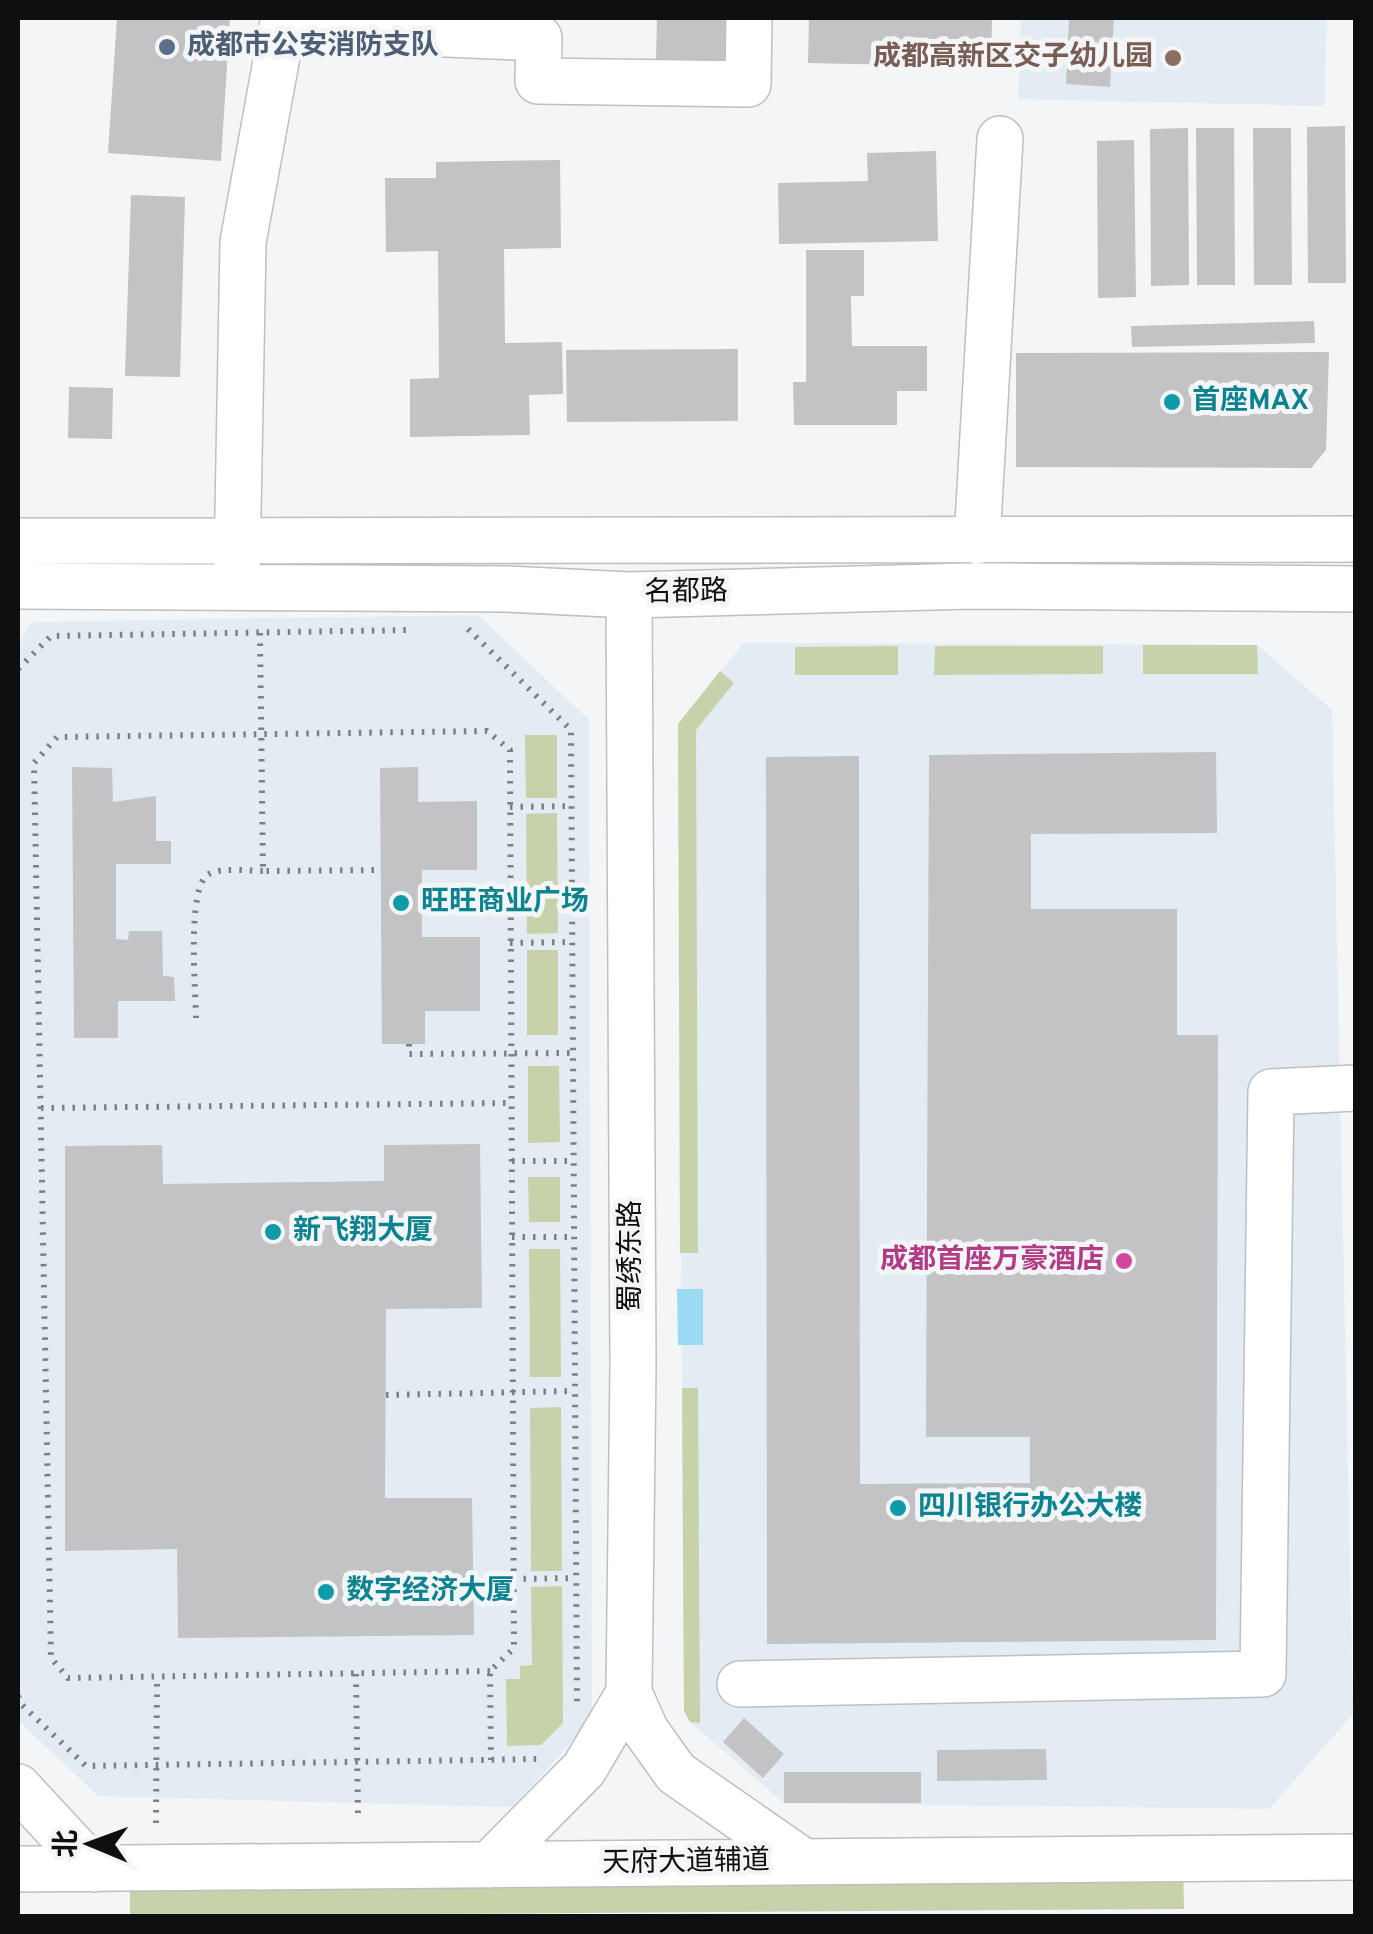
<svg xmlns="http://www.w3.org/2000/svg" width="1373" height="1934" font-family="Overpass,'Noto Sans SC',sans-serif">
<rect width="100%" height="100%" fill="#f3f5f7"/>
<path fill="#e3ebf3" d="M1021 18H1327L1324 106 1018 99Z
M478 615 589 720 592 1719 513 1807 98 1796 18 1720V647L31 622Z
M744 643 1257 645 1332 710 1353 1714 1269 1809 784 1803 690 1722 684 1711 678 724Z"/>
<path fill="#c7d2aa" d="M1143 645H1257L1258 674H1143Z
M898 646V675H795V647Z
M935 646H1103V674L934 675Z
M720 671 734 683 696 730 698 1253H680L678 724Z
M525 735H557V798H526Z
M557 813 558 933 527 934 526 814Z
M527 950H558V1035H527Z
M528 1066H559L560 1142 528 1143Z
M528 1177H560V1222H529Z
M529 1249H560L561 1377H530Z
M682 1388H698L700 1723 690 1722 684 1711Z
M561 1407 562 1571H531L530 1408Z
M562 1586 563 1723 541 1745 507 1746 506 1679H520V1666L532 1665 531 1587Z
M1183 1866 1184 1909 130 1916V1873Z"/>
<path fill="#9adbf1" d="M677 1289H703V1345H678Z"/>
<path fill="#c3c3c5" d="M117 18H230L221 161 108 153Z
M657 18H730L729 61 656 60Z
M809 18H992L991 67 808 63Z
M1069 18H1114L1110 87 1066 84Z
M1345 126 1346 283H1308L1307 127Z
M1188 128 1189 285 1151 286 1150 129Z
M1196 128H1234L1235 285H1197Z
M1253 128H1291L1292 285H1254Z
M1134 140 1136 297 1098 298 1097 141Z
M936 151 938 241 779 244 778 183 868 181 867 153Z
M560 160 561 248 504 249 505 343 562 342 563 394 529 395 530 435 410 437V379L439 378 438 251 386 252 385 178H436V162Z
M131 195 185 197 180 377 125 376Z
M806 250H864V296H851L852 346H927V391H897V425H794L793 382H806Z
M1314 321 1315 343 1132 347 1131 326Z
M738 349V421L567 422 566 350Z
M1329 352 1326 450 1311 468 1016 467V353Z
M69 387 113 388 112 439 68 438Z
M1216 752 1217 833 1031 834V909H1177V1035H1218L1216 1640 767 1644 766 757 859 756 860 1484 1030 1483V1437H926L929 755Z
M72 767 112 768 113 802 156 796V841H171V864H116V939L128 940 129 931H162L163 976 174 977 175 1001H118V1038H74Z
M418 767V802L477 801V870H422V937H480V1011H425V1044H382L380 768Z
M480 1144 482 1308 386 1309 385 1498H472L474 1635 178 1638 177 1549 65 1551V1146L162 1145 163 1184 384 1181V1145Z
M744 1718 784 1754 763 1778 723 1742Z
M1046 1749 1047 1780 937 1781V1750Z
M784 1772H921V1803H784Z"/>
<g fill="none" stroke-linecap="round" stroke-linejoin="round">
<g stroke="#bdbfc1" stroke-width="48">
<path id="minor" d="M282 27 539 38 538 81 748 84 749 18
M18 541 1356 539
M977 541 1000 139
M237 568 243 242 284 18
M18 586 506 589 629 595 971 586 1356 589
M740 1684 1263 1674 1271 1092 1356 1088
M629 1693 646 1731 676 1773 804 1862
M18 1787 94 1869
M489 1865 584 1769 629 1693 633 1365 629 595
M18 1869 1356 1857"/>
</g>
<path stroke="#7e8081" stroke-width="6" stroke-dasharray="2.5 8" stroke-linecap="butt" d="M468 629 571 730 577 1707
M260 633 263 871 381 870
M18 669 51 636 410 630
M510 807 571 806
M510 943 572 942
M196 1018C196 992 186 886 209 874 222 867 248 871 263 871
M409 1044V1054L572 1053
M41 1108 511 1103
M512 1161H573
M512 1237H574
M386 1395 574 1391
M513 1579 576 1578
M490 1671 68 1678 51 1658 34 763 57 737 487 731 510 750 514 1648 490 1671 491 1760
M356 1674 358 1819
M18 1696 22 1705 86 1766 541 1759
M156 1823 157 1677"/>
<use href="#minor" stroke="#fff" stroke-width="45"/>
</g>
<circle fill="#5c6f8a" stroke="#f3f5f7" stroke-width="4" cx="167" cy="47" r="10"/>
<circle fill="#8d6e63" stroke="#f3f5f7" stroke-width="4" cx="1173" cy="58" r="10"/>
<g fill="#0f9aa8" stroke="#f3f5f7" stroke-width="4">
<circle cx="1172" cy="402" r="10"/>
<circle cx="401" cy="903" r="10"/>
<circle cx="273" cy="1232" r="10"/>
<circle cx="898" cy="1508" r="10"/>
<circle cx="326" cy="1592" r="10"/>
</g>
<circle fill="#d1479c" stroke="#f3f5f7" stroke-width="4" cx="1124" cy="1261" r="10"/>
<g text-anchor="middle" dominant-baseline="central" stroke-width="10" stroke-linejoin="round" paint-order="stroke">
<g font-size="28" font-weight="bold" fill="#4e5e75" stroke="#f3f5f7" text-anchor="start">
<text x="187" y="47">成都市公安消防支队</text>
</g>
<g font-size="28" font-weight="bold" fill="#785e54" stroke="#f3f5f7" text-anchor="end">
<text x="1153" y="58">成都高新区交子幼儿园</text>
</g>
<g font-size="28" font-weight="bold" fill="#0d838f" stroke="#f3f5f7" text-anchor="start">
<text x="1192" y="402">首座MAX</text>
<text x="421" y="903">旺旺商业广场</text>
<text x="293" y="1232">新飞翔大厦</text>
<text x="918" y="1508">四川银行办公大楼</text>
<text x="346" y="1592">数字经济大厦</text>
</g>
<g font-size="28" fill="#0e0f10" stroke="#f3f5f7">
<text transform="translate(686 593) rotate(-1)">名都路</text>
<text transform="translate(632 1256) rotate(-90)">蜀绣东路</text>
<text transform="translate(686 1863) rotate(-1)">天府大道辅道</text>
</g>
<g font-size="28" font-weight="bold" fill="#b23c85" stroke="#f3f5f7" text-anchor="end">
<text x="1104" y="1261">成都首座万豪酒店</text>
</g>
</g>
<rect width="1373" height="1934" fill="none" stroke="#0e0f10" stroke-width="40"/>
<g transform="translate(90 1844) rotate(271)" stroke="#f3f5f7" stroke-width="8" paint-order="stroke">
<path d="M0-8L18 38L0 25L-18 38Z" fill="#0e0f10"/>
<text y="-15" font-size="28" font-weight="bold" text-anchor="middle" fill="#0e0f10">北</text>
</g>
</svg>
